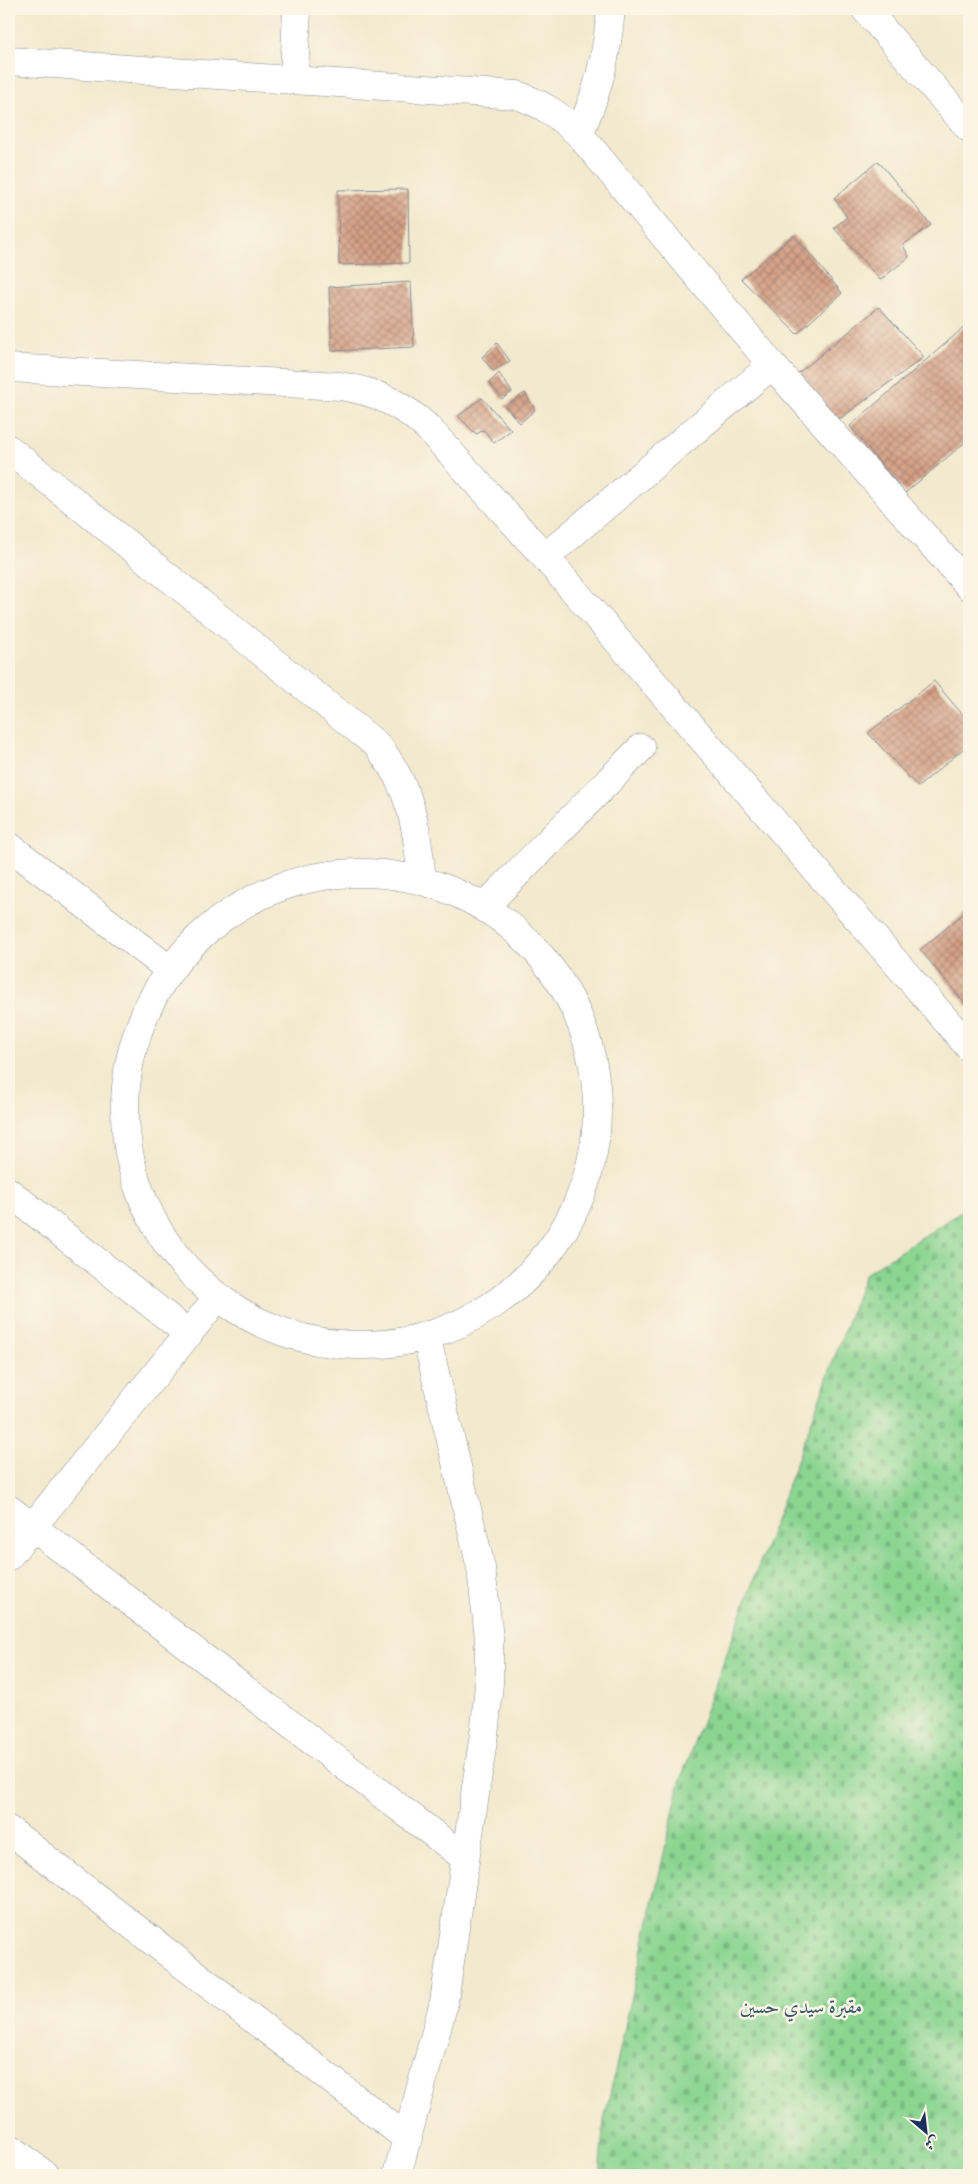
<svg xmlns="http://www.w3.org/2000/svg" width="978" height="2184" font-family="'Libre Bodoni',Amiri,serif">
<defs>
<pattern id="cemetery-stones" width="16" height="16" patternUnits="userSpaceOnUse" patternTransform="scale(1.25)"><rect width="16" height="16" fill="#8bd591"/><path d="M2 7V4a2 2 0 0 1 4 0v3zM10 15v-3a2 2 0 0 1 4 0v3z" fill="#77b77f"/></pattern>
<pattern id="building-cross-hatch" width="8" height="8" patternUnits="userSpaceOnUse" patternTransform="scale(1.25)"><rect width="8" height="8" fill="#d5a085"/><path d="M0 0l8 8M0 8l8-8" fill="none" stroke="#ac8370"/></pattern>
</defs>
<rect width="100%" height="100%" fill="#fcf5e5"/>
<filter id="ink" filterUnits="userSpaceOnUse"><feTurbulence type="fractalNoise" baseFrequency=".02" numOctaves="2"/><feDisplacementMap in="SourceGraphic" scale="10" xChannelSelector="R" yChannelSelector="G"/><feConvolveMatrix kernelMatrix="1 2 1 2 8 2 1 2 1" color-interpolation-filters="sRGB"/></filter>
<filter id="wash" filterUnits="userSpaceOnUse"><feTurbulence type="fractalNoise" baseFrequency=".0096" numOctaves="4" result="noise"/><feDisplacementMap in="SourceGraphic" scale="20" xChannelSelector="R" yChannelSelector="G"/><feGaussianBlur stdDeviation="1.12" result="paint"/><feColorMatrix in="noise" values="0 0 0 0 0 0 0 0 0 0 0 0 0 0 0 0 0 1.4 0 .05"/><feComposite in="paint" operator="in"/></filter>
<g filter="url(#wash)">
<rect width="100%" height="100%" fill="#f2e9ce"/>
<path fill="url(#cemetery-stones)" stroke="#538278" d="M969 1207V2175H599L604 2121 680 1782 865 1274Z"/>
<g id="blocks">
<path fill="url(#building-cross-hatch)" d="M878 161 931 225 903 245 909 257 880 280 834 228 847 217 834 198Z
M408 189 409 263 339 265 338 190Z
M794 235 842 293 797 334 741 279Z
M411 282 414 347 332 351 329 287Z
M879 307 924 357 841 418 820 415 796 375Z
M969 323V439L905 493 850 426Z
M497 343 510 361 493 371 482 357Z
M499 373 512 392 502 399 489 383Z
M525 393 535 410 520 423 505 406Z
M482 398 511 430 494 443 484 430 476 434 458 416Z
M934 681 969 722V744L918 787 868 733Z
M969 909V1005L968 1007 920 950Z"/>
</g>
</g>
<g filter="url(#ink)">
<use href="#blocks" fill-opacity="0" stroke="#868c96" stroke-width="1"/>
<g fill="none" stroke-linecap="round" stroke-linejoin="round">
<g stroke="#868c96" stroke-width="29">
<path id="street" d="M865 9 969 128
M9 61 517 95C543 104 560 116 579 134L772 365 969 586
M294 78 297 9
M579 134C598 92 607 56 611 9
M9 368 340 386C375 391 402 404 428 428L545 557 969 1047
M9 449 377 745C412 789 417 827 422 881
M545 557 772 365
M9 846 170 970
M125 1109a236 236 0 1 1 472 0a236 236 0 1 1-472 0Z
M484 907 641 748
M9 1192 189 1334
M9 1509 465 1858
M9 1556 218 1297
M9 1830 408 2139
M9 2147 45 2175
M397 2175 444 2002 485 1727 489 1683V1638L481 1568 426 1335"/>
</g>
<use href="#street" stroke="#fff" stroke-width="28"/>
</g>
</g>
<g text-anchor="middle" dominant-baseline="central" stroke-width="5" stroke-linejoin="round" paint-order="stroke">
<g font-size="20" fill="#37586b" stroke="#fcf5e5">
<text x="801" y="2007">مقبرة سيدي حسين</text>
</g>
</g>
<rect width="978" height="2184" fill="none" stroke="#fcf5e5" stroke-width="30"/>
<g transform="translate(926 2132) rotate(152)" stroke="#fcf5e5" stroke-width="4" paint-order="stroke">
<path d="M0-4L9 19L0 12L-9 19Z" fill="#1b2f5e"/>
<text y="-8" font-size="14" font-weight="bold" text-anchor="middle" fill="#1b2f5e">ش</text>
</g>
</svg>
